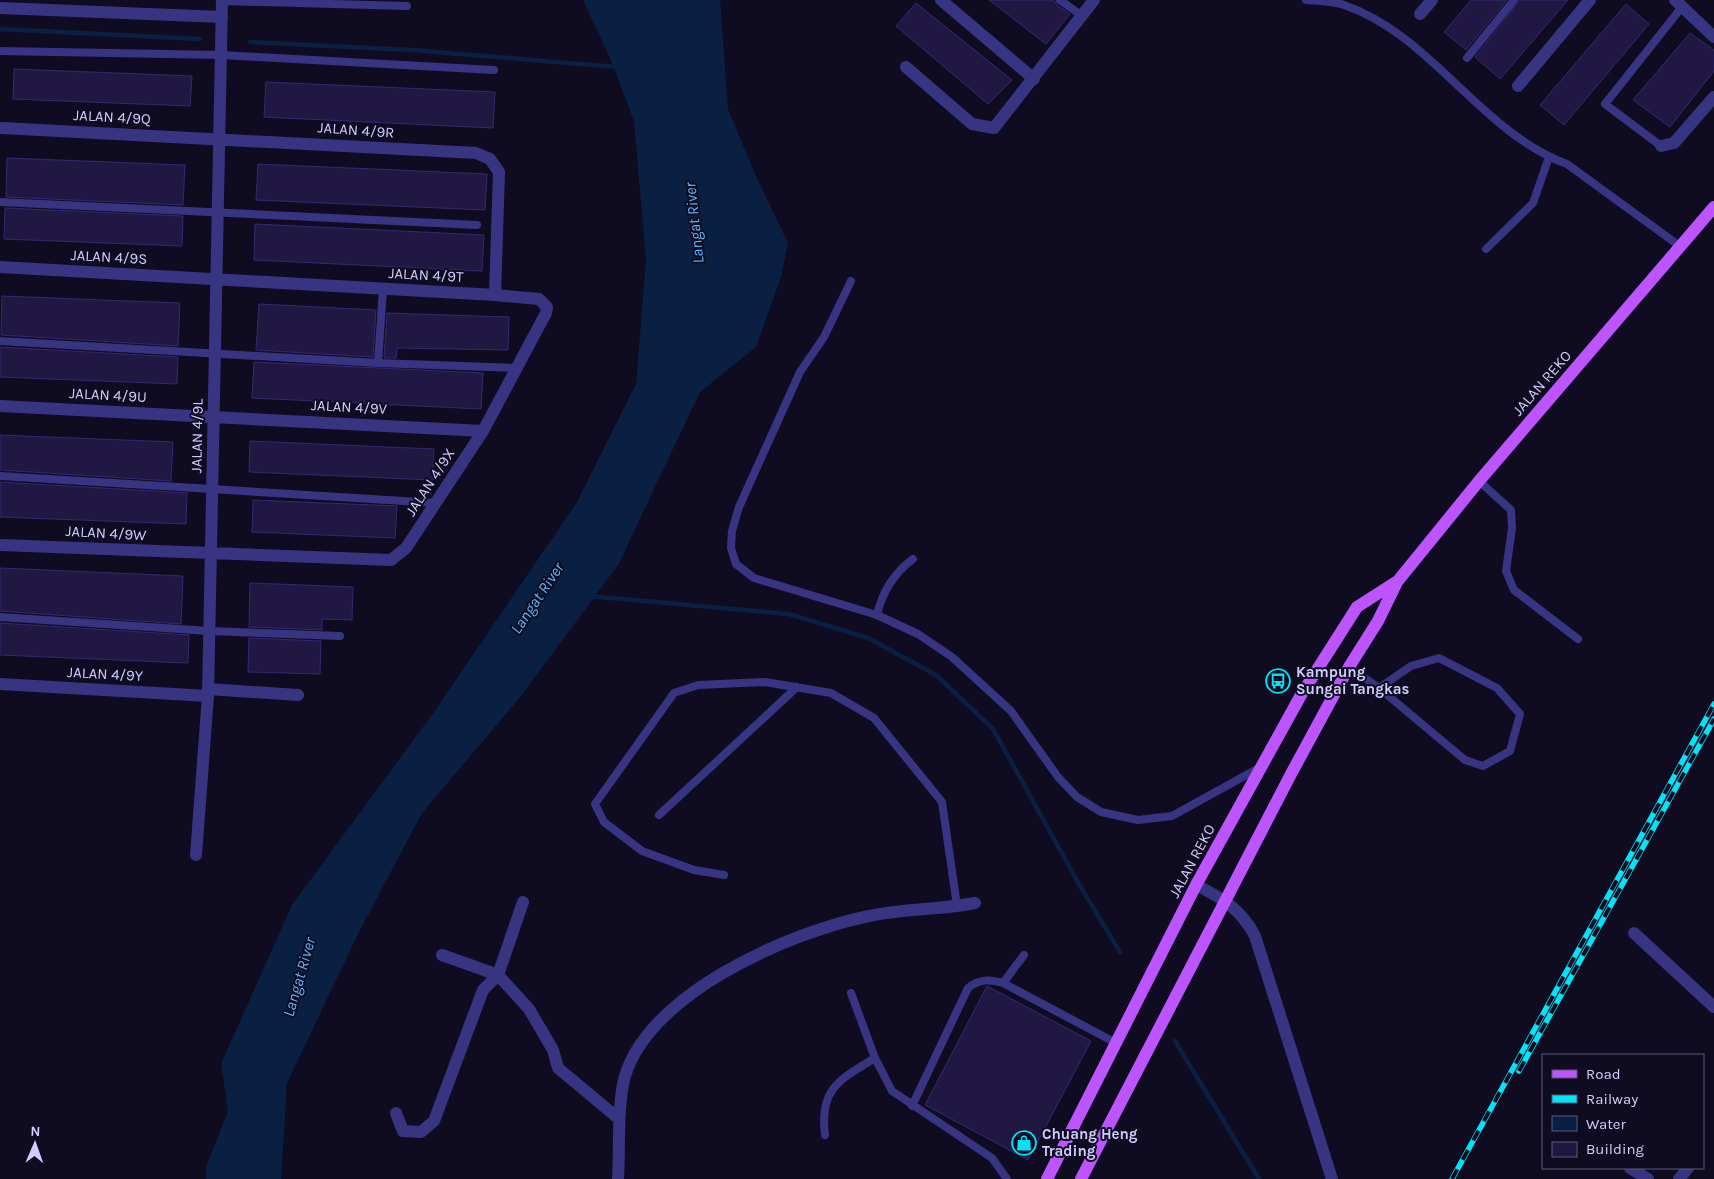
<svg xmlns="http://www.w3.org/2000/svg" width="1714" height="1179" font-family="Karla,sans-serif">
<rect width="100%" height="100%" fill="#0f0c21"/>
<path fill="#092043" d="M583 0H720L728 109 755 174 788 243 781 277 756 347 700 392 618 565 521 696 422 813 359 932 287 1083 281 1179H206V1167L228 1111 221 1064 292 905 434 712 577 502 636 384 646 260 634 121 610 58Z"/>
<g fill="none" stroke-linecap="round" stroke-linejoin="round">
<path stroke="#092043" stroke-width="4.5" d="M0 29 200 39
M250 42 412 50 617 67
M589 596 789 614 868 638 936 675 993 729 1080 886 1120 952
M1175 1041 1259 1179"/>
</g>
<path fill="#201843" stroke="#352970" d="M989 0H1054L1057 5 1070 14 1046 44Z
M1471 0H1507L1466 50 1444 32Z
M1520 0H1568L1500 79 1475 57Z
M916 3 1012 80 988 104 896 26Z
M1626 4 1649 24 1564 125 1540 105Z
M1690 33 1714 50V71L1670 127 1633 100Z
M14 69 192 76 190 106 13 99Z
M266 82 495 92 493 128 264 117Z
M7 158 185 165 183 205 6 197Z
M258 164 487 174 485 210 256 200Z
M5 208 183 216 182 246 4 239Z
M255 224 484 235 482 271 254 260Z
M2 296 180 303 178 346 1 335Z
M259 304 376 310 373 357 256 350Z
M387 313 509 317 508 350 397 348 396 358H384Z
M0 347 178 357 177 384 0 377Z
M254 362 483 373 481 409 252 398Z
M0 435 173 442 171 481 0 470Z
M250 441 434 449 433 480 249 472Z
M0 482 187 493 186 524 0 517Z
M253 500 397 506 395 538 252 532Z
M0 568 183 576 181 624 0 611Z
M250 583 353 587 352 620 322 619V630L249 627Z
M0 623 189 635 188 663 0 655Z
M249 638 321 641 320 674 248 672Z
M987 986 1091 1041 1028 1160 925 1105Z"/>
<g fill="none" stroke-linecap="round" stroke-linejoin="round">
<path stroke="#373582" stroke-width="8" d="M1060 0 1082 16
M1306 0C1317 1 1332 1 1344 5 1432 35 1480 132 1567 164L1681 247
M222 1 407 6
M0 51 221 55 494 70
M1467 58 1514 0
M1661 146 1605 104 1682 7
M0 202 477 225
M1486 249 1533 203 1549 157
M851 281 824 337 800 372 739 507 732 531 731 548 736 564 754 578 877 615 918 634 952 657 1011 711 1058 777 1077 797 1101 812 1138 820 1172 816 1259 768
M0 341 378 363 518 368
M378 363 383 289
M0 476 436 503
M1479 481 1511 510 1512 528 1506 571 1514 590 1578 639
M877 615C882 593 894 573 913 559
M0 617 209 631 340 636
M1349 667 1379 688 1465 760 1483 766 1510 751 1520 714 1497 688 1439 658 1411 666 1379 688
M659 815 797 687
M724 875 694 870 642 851 604 822 595 804 674 693 698 685 765 682 831 693 874 718 942 802 957 906
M1003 983 1024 955
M851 993 875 1058 892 1091 992 1158 1007 1179
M912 1106 968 988C979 979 990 979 1003 983L1116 1043
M825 1135C819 1089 839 1080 875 1058"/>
<path stroke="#373582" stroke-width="12" d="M941 0 1034 79
M1675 0 1714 37
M0 8 222 17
M1420 14 1432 0
M906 67 972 124 994 128 1094 0
M1518 86 1590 0
M1661 146 1674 143 1714 97
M0 267 495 295 499 172 490 159 476 153 2 128
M0 406 483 431
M0 545 391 560 406 548 483 431 546 313 547 307 539 299 495 295
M0 684 208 696
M208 689 298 695
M196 855 208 696 222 0
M1196 885C1222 898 1241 909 1255 936L1332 1179
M1634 933 1714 1007
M442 955 498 975 529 1009 553 1050 558 1068 619 1119
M396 1113 403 1131 421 1132 434 1121 483 990 498 975 523 902
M1630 1168 1648 1179
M618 1179C620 1148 617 1115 623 1084 642 995 790 932 869 916 904 908 940 910 975 903
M1679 1179 1688 1168"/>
<path stroke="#bc54ff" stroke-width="12" d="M1047 1179 1196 885 1301 695 1357 607 1396 582
M1081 1179 1291 774 1349 667 1378 621 1397 582 1479 481 1714 207"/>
<g stroke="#00e4f8" stroke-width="5.5">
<path id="rail" d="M1519 1071 1714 719
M1452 1179 1714 704"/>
</g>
<use href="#rail" stroke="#0f0c21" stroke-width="4" stroke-dasharray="11" stroke-linecap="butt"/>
</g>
<defs>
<g id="bus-ring" transform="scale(1.25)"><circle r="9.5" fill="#0f0c21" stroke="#00e4f8" stroke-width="1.5"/><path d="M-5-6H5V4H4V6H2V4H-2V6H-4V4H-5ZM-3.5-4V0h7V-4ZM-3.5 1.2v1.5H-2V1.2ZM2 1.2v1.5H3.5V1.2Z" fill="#00e4f8"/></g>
<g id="shop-ring" transform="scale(1.25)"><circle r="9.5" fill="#0f0c21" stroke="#00e4f8" stroke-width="1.5"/><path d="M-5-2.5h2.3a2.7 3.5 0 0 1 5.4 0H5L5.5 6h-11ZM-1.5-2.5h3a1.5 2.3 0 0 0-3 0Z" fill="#00e4f8"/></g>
</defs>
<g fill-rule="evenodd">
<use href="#bus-ring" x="1278" y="681"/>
<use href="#shop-ring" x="1024" y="1143"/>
</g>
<g text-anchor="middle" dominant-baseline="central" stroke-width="4" stroke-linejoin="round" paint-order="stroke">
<g font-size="15" fill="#d1cdff" stroke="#0f0c21">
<text transform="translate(112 117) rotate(3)">JALAN 4/9Q</text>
<text transform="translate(356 130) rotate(4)">JALAN 4/9R</text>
<text transform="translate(109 257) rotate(3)">JALAN 4/9S</text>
<text transform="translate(426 275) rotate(3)">JALAN 4/9T</text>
<text transform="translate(1542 383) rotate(-49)">JALAN REKO</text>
<text transform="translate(108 395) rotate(3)">JALAN 4/9U</text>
<text transform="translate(349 407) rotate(3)">JALAN 4/9V</text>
<text transform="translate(197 436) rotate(-89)">JALAN 4/9L</text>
<text transform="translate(430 482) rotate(-57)">JALAN 4/9X</text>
<text transform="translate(106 533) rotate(3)">JALAN 4/9W</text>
<text transform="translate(105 674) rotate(3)">JALAN 4/9Y</text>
<text transform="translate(1192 861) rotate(-62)">JALAN REKO</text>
</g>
<g font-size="15" font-weight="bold" fill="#d1cdff" stroke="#0f0c21" text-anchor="start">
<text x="1296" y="672">Kampung<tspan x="1296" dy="17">Sungai Tangkas</tspan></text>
<text x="1042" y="1134">Chuang Heng<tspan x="1042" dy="17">Trading</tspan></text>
</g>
<g font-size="16" font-style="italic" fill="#5bb6ff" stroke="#0f0c21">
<text transform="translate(694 223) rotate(-96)">Langat River</text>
<text transform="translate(537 598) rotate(-56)">Langat River</text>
<text transform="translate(299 977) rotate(-74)">Langat River</text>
</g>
</g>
<rect x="1542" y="1054" width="162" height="115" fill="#0f0c21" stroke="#5d597a"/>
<rect x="1552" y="1070" width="25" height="8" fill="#bc54ff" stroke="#5d597a"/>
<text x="1586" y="1079" font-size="15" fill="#d1cdff">Road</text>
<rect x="1552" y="1095" width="25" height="8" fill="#00e4f8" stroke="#5d597a"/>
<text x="1586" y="1104" font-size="15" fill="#d1cdff">Railway</text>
<rect x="1552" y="1116" width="25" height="15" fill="#092043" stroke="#5d597a"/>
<text x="1586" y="1129" font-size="15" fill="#d1cdff">Water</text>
<rect x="1552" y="1142" width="25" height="15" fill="#201843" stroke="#5d597a"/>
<text x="1586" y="1154" font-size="15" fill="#d1cdff">Building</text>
<g transform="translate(35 1144) rotate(2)" stroke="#0f0c21" stroke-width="4" paint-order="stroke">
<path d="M0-4L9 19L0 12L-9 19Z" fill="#d1cdff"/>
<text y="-8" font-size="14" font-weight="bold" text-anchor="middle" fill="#d1cdff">N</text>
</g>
</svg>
